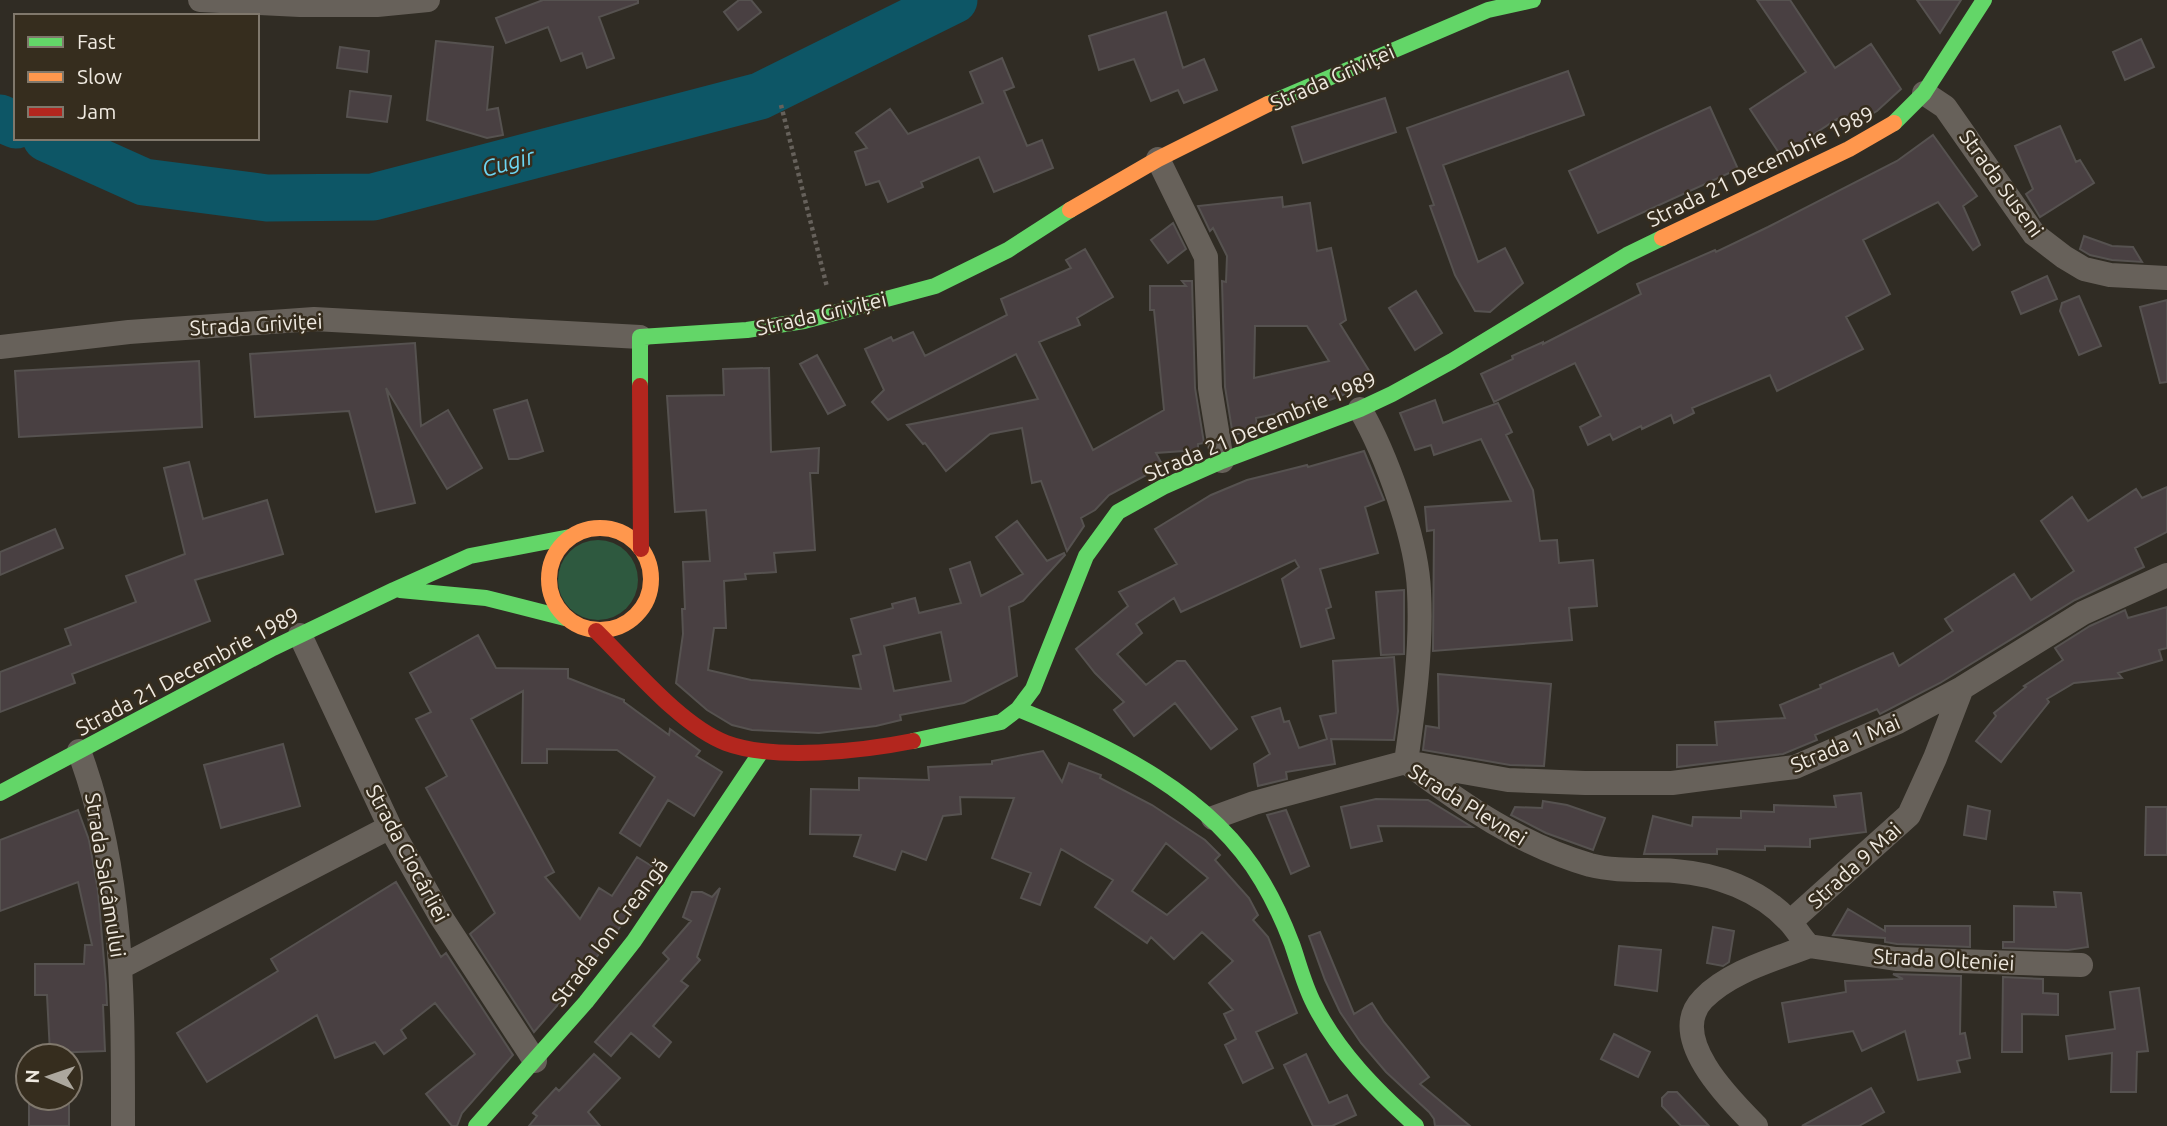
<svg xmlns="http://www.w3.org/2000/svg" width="2167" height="1126" font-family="Ubuntu,sans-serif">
<rect width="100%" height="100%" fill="#302c24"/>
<path fill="#2e593f" d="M558 580a40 40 0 1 1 80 0a40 40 0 1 1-80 0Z"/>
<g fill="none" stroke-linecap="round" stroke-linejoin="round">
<path stroke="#0d5666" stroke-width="47" d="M0 118 16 125
M46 138 144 182 267 198 373 197 760 96 954 0"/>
</g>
<path fill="#494042" stroke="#565250" stroke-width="2" fill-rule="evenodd" d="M543 0H638V3L599 17 614 58 587 68 582 53 561 61 548 27 506 43 496 18Z
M739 0H751L761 12 738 30 724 12Z
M1757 0H1790L1835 68 1871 44 1901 89 1877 111 1844 130 1837 119 1781 156 1750 109 1806 72Z
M1917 0H1961L1940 33Z
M1166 12 1183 68 1204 59 1217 90 1184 103 1178 90 1151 101 1134 59 1099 70 1089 36Z
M2141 39 2154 67 2125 80 2113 52Z
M436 41 493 47 487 110 498 108 503 135 487 138 427 120Z
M340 47 369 51 367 72 337 68Z
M1002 58 1014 87 1004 91 1027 146 1042 140 1053 168 994 192 979 157 921 182 923 187 888 202 879 181 866 185 855 152 867 148 856 133 890 109 908 134 983 103 970 72Z
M1568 71 1584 115 1443 165 1478 262 1505 248 1523 283 1490 312 1475 311 1455 275 1430 206 1434 205 1407 128Z
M350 91 391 96 387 122 347 117Z
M1385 98 1396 132 1303 163 1292 127Z
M1710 107 1738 169 1598 233 1569 171Z
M2060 126 2076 162 2080 160 2094 183 2040 217 2026 194 2033 189 2015 146Z
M1933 135 1977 196 1963 206 1980 245 1973 250 1938 202 1863 240 1890 294 1846 317 1863 349 1777 391 1770 375 1692 408 1694 413 1674 423 1671 415 1642 429 1641 426 1613 440 1610 434 1588 445 1580 427 1601 416 1575 363 1494 402 1481 374 1513 359 1512 356 1543 342V344L1641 294 1637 284 1715 250 1716 252 1768 227 1897 161Z
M1282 197 1283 207 1310 203 1317 251 1331 248 1346 320 1340 324 1373 377 1348 393 1314 406 1256 418 1257 427 1233 436 1225 387 1222 281 1226 282 1227 256 1213 228 1210 231 1198 206ZM1255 326H1307L1329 361 1254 378Z
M1173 223 1186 249 1168 263 1151 240Z
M2084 236 2112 246 2133 247 2142 262 2112 260 2090 255 2080 249Z
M1085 249 1113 297 1077 318 1080 325 1039 342 1093 450 1164 410 1154 310H1150V286H1186L1182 281H1192L1195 388 1204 443 1198 444V450L1156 453 1163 466 1109 495 1095 510 1081 518 1084 526 1067 551 1041 481 1032 483 1022 428 990 434 946 471 925 443 923 444 907 425 1038 399 1016 354 888 420 872 402 884 390 865 349 891 337 893 341 913 332 925 356 1007 315 1001 299 1071 268 1066 260Z
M2047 276 2057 299 2021 314 2012 292Z
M1416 291 1442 333 1415 350 1389 308Z
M2079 296 2101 346 2079 355 2060 311 2062 303Z
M2167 300V382L2160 383 2140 307Z
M415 343 421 426 448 410 482 468 447 489 386 388 415 503 376 512 349 411 255 417 250 354Z
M817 355 845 405 828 414 800 364Z
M199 361 202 427 19 437 15 371Z
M769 368 771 452 819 448 818 473H810L815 550 774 553 776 572 745 574 746 579 724 581 726 628H714L708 670 751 680 861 689 853 656 861 654 851 619 893 608 892 604 915 598 919 613 961 603 950 569 970 562 981 596 1023 574 996 537 1017 521 1047 561 1064 553 1065 555 1023 601 1009 607 1017 676 964 703 900 715 901 720 876 726 819 733 752 730 732 725 707 710 676 683 683 634 682 609H685L683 562 710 561 706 510 675 512 667 396 724 395 723 369ZM941 632 951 681 894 691 884 646Z
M527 400 543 451 518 459H509L494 410Z
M1435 400 1443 423 1498 403 1512 432 1506 435 1533 490 1540 541 1557 540 1559 563 1593 560 1597 606 1569 608 1572 640 1433 651 1434 530 1427 531 1425 507 1511 501 1481 439 1434 455 1431 445 1415 450 1400 413Z
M1364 451 1384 500 1365 507 1378 553 1320 569 1331 607 1326 609 1334 638 1301 647 1282 579 1299 567 1295 560 1181 612 1174 598 1136 624 1142 633 1117 654 1146 685 1177 661H1185L1237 729 1211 749 1175 703 1134 736 1114 710 1124 702 1095 673 1076 649 1128 606 1119 592 1177 564 1155 529 1211 495 1247 480 1307 465 1308 467Z
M189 462 203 519 267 500 283 554 195 580 210 621 72 674 75 683 0 712V672L71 645 65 629 136 602 126 576 185 554 164 468Z
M2167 487V532L2135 548 2144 567 2075 600 1940 683 1880 714 1877 709 1815 735 1817 740 1783 754 1677 767V745H1717L1715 722 1785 718 1780 705 1821 688 1820 685 1893 653 1899 666 1953 631 1945 619 2014 574 2031 600 2074 571 2041 521 2072 497 2088 521 2136 489 2142 498Z
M55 529 63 548 0 575V552Z
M1404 590V654L1381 655 1376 592Z
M2167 607V648L2159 650 2162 660 2118 673 2122 678 2074 683 2047 699 2049 702 2001 762 1976 741 1996 716 1994 713 2026 687 2024 686 2063 660 2055 648 2090 626 2125 610 2128 618Z
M478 635 496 668 568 669V678L624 700V702L669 735 670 729 700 751 696 756 722 772 694 816 668 800 640 846 620 833 655 777 617 750 547 749V763H522L523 691 471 719 554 872 545 877 580 919 599 888 612 896 637 857 658 870 618 930 591 964 557 992 563 999 534 1032 470 934 495 913 426 788 447 776 416 719 431 712 410 673Z
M1394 657 1398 711 1394 740 1331 739 1335 764 1286 772 1287 779 1258 786 1254 764 1270 754 1252 717 1280 708 1284 722 1289 721 1299 748 1327 739 1320 716 1336 713 1333 661Z
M1438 674 1551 684 1544 766 1510 765 1423 750 1426 726 1439 728Z
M283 744 300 806 221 828 204 765Z
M1043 751 1062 782 1069 763 1101 775 1100 778 1152 805 1205 840 1220 855 1215 860 1249 898 1258 915 1253 920 1268 937 1297 1013 1256 1032 1273 1068 1243 1083 1225 1045 1236 1039 1224 1014 1233 1010 1209 983 1233 961 1202 932 1174 959 1151 937 1147 943 1095 907 1113 880 1061 849 1040 905 1021 898 1031 873 992 858 1014 798 960 797 961 814 943 816 926 860 902 851 895 870 854 856 861 835 810 834 811 789 859 790V778L929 780 928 767 992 764V761ZM1166 843 1208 878 1167 915 1132 891Z
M1861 793 1866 832 1810 839V847L1765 846V850L1717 849V854H1644L1653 816 1692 826 1693 817 1741 818V811L1774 812V805L1836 807 1834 796Z
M1376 799 1428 800 1472 827 1378 826 1382 841 1351 848 1341 807Z
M1543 801 1567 805 1605 818 1593 850 1546 833 1511 815 1515 807 1542 808Z
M1968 806 1990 811 1986 839 1964 835Z
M2146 807H2167V855H2145Z
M78 810 89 840 98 891 106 984 107 1005H103L105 1051 50 1053 47 995H35V964H84L85 945H92L78 882 0 911V840Z
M1286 810 1309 866 1291 874 1267 815Z
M396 882 441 957 446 953 513 1055 462 1113 457 1126H452L426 1094 475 1054 435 1003 401 1030 406 1038 384 1054 375 1042 335 1058 317 1015 207 1082 177 1033 278 971 271 959Z
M720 888 697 957 700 960 681 981 688 986 653 1026 671 1042 659 1057 631 1033 611 1056 595 1042 669 959 663 953 691 921 683 917 692 892H702L712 897Z
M2054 892 2081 893 2088 947 2068 950 2003 948V942H2014V906L2056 907Z
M1848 909 1885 931V926H1970V947L1897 944 1885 942V938L1833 935Z
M1713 927 1734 931 1729 962 1723 966 1707 963Z
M1320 932 1354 1014 1372 1003 1384 1022 1429 1077 1420 1084 1470 1126H1435L1434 1119 1429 1112 1386 1072 1361 1043 1340 1012 1325 980 1309 936Z
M1619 946 1661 950 1657 991 1615 985Z
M1893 974 1961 976 1960 1034 1965 1033 1970 1058 1957 1061 1960 1072 1918 1080 1905 1031 1862 1051 1853 1031 1789 1042 1782 1003 1846 992 1845 981 1903 979Z
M2003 977 2043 979V993L2058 994V1015L2022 1014V1052H2002Z
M2139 988 2148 1051 2137 1052 2136 1092H2111L2112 1053 2069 1059 2066 1036 2115 1029 2110 992Z
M1614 1034 1650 1052 1638 1077 1601 1059Z
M594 1054 620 1078 588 1112 600 1126H529L537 1116 533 1113 556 1088 559 1091Z
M1306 1054 1329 1103 1347 1095 1356 1115 1332 1126H1313L1284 1065Z
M1871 1088 1884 1112 1859 1126H1802Z
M1668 1092H1677L1709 1126H1681L1662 1106V1098Z
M29 1098H69V1126H29Z"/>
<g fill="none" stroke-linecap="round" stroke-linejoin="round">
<path stroke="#66615b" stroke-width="4.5" stroke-dasharray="3.5 3.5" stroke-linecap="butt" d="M781 105 827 287"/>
<path stroke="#67615a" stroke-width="24" d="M200 0 300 5H377L428 0
M1924 93 1945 107 2034 234 2064 257 2084 269 2110 275 2167 278
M1158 159 1206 257 1210 388 1222 461
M0 347 129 332 314 319 640 337
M1360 409C1386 454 1417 539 1419 591 1422 648 1414 706 1406 762L1508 780 1585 783H1672L1795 767 1898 722 1962 688 2083 613 2167 575
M300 635 390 827 441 917 535 1061
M79 751C124 871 123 1000 123 1126
M1213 818 1254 803 1406 762C1463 805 1520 845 1590 865 1617 872 1647 869 1675 871 1717 874 1760 890 1789 921 1796 928 1800 937 1809 946
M1790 922 1909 815 1935 758 1962 688
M1809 946 1896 959 2081 965
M121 967 390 827
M1756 1126C1730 1100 1666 1037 1703 999 1730 971 1774 960 1809 946"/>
<path stroke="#63d668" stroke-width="16" d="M1268 104 1488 10 1533 0
M1894 123 1924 93 1984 0
M640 386V337L747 330 804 321 935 286 1008 250 1070 210
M400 590 486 598 565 618
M1018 709C1109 746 1211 794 1262 881 1274 901 1284 923 1292 944 1299 964 1304 985 1314 1004 1338 1052 1376 1090 1416 1126
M913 741 1001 722 1018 709 1033 689 1086 556 1118 512 1163 487 1222 461 1360 409 1392 394 1452 361 1627 255 1662 238
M0 793 273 648 394 590 470 556 570 537
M476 1126 586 1002 634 941 761 752"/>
<path stroke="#ff974d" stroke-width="16" d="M1070 210 1158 159 1268 104
M1662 238 1849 149 1894 123
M549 579a51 51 0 1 1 102 0a51 51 0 1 1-102 0Z"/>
<path stroke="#b3261e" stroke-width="16" d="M640 386 641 549
M596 631C631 665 681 726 726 743 774 761 863 751 913 741"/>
</g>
<g text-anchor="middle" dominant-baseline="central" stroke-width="5" stroke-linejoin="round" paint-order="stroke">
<g font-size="21" fill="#efe9e0" stroke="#362d1e">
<text transform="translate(1332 77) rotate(-24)">Strada Griviței</text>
<text transform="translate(1760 166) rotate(-26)">Strada 21 Decembrie 1989</text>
<text transform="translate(2002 183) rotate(54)">Strada Suseni</text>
<text transform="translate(821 313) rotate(-13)">Strada Griviței</text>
<text transform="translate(256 324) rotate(-3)">Strada Griviței</text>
<text transform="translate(1260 426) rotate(-23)">Strada 21 Decembrie 1989</text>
<text transform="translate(187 671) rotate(-28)">Strada 21 Decembrie 1989</text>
<text transform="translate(1845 743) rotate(-23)">Strada 1 Mai</text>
<text transform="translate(1468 804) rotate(32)">Strada Plevnei</text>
<text transform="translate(408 853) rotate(62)">Strada Ciocârliei</text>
<text transform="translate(1854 865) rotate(-42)">Strada 9 Mai</text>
<text transform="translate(106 875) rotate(81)">Strada Salcâmului</text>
<text transform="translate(609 932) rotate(-53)">Strada Ion Creangă</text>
<text transform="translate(1944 959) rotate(3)">Strada Olteniei</text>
</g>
<g font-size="23" font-style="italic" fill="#6cd5f2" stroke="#362d1e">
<text transform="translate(508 162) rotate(-15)">Cugir</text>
</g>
</g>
<rect x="14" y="14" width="245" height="126" fill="#362d1e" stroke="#80786c" stroke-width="2"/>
<rect x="28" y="37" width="35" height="10" fill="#63d668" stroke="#80786c" stroke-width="2"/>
<text x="77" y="49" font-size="21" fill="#efe9e0">Fast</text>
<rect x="28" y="72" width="35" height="10" fill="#ff974d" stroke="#80786c" stroke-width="2"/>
<text x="77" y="84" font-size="21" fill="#efe9e0">Slow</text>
<rect x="28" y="107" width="35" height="10" fill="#b3261e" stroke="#80786c" stroke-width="2"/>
<text x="77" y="119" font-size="21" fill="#efe9e0">Jam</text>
<g transform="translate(49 1077) rotate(272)"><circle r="33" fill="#362d1e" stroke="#80786c" stroke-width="2"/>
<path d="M0-5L12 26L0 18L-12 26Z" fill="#aca79e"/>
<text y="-10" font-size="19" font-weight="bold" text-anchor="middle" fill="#efe9e0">N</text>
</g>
</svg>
